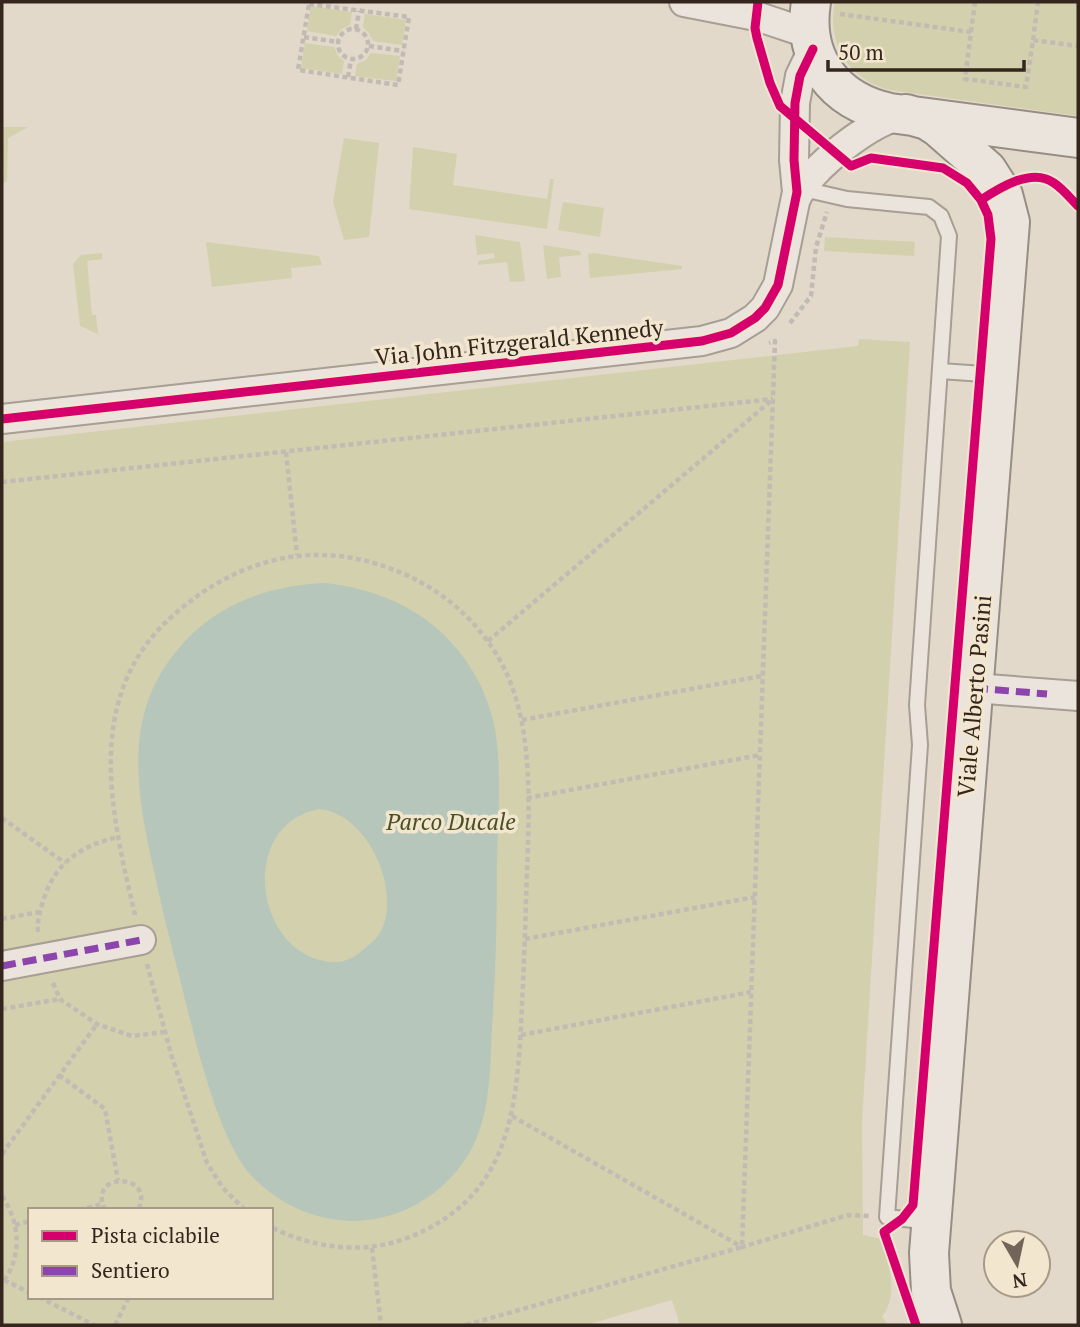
<svg xmlns="http://www.w3.org/2000/svg" width="1080" height="1327" font-family="'PT Serif',serif">
<rect width="100%" height="100%" fill="#e2d9ca"/>
<path fill="#d3d0ad" fill-rule="evenodd" d="M835 2H1078V116L890 90C849 80 826 43 835 2Z
M311 6 352 12 350 25 342 29 336 36 307 31Z
M365 14 406 20 402 45 373 41 369 33 363 27Z
M305 43 334 47 338 56 344 61 342 74 301 68Z
M371 53 400 56 396 81 355 76 357 64 366 60Z
M2 127H28L8 138 7 182H2Z
M344 138 379 143 369 237 344 240 333 202Z
M413 147 457 154 453 185 547 199 550 179H554L547 229 409 209Z
M563 202 604 208 600 237 558 230Z
M475 235 520 242 525 281 510 282 507 262 478 265V261L495 258 494 253 477 255Z
M825 237 915 242 914 256 824 251Z
M206 242 319 256 322 265 291 268 292 278 212 287Z
M543 245 580 251 581 255 559 257 561 277 547 279Z
M102 253V259L87 261 92 315H96L98 334 80 326 73 264 81 255Z
M594 253 682 266V269L590 278 588 254Z
M859 339 910 342 862 1121 863 1235 881 1239C889 1263 899 1295 882 1317L888 1325H680L672 1300 586 1325H2V442L858 346ZM30 1210H271V1297H30Z"/>
<path fill="#b6c6bb" fill-rule="evenodd" d="M326 583C393 591 447 621 479 682 486 697 492 713 495 729 502 771 498 818 497 861 497 916 496 971 492 1026 490 1069 491 1118 468 1155 443 1196 399 1221 351 1221 311 1220 275 1202 249 1173 216 1134 193 1031 180 979 170 942 161 904 153 867 134 781 122 703 191 635 228 599 276 585 326 583ZM319 809C367 813 402 889 381 931 377 939 369 945 363 950 356 956 347 961 339 962 257 965 233 826 319 809Z"/>
<g fill="none" stroke-linecap="round" stroke-linejoin="round">
<g stroke="#a79e94" stroke-width="18">
<path id="lane" d="M799 196 812 191 847 199 929 207 941 216 949 236 917 705 920 745 887 1217 930 1222
M940 371 998 375"/>
</g>
<g stroke="#a79e94" stroke-width="32">
<path id="street" d="M684 2 756 16 810 34
M796 199C807 170 875 117 906 114
M2 419 702 341 731 333 755 318 765 308 778 285 797 192 794 160 795 103 800 76 813 49
M974 688 1078 696
M2 966 141 940"/>
</g>
<g stroke="#968e84" stroke-width="42">
<path id="secondary" d="M811 2C802 59 834 101 890 113L1078 138
M906 114 927 120 938 127 987 170 1003 195 1010 222 929 1253 931 1291 942 1325"/>
</g>
<path stroke="#c2bbb3" stroke-width="4.5" stroke-dasharray="5 3.5" stroke-linecap="butt" d="M309 4 409 17 398 85 298 70Z
M840 14 971 32 965 79 1026 87 1033 40 1078 46
M338 44a15 15 0 1 1 30 0a15 15 0 1 1-30 0Z
M356 29 359 11
M971 32 975 2
M304 37 338 42
M1033 40 1038 2
M369 46 403 51
M348 77 351 60
M790 323 811 296 816 247 827 212
M286 452 297 555
M2 482 773 399
M488 641 772 400
M522 720 762 676
M527 798 760 755
M2 818 65 863
M135 915C110 809 82 692 177 612 229 567 293 544 362 560 423 574 475 611 504 668 537 733 528 828 526 901 525 943 523 984 521 1026 516 1120 505 1200 407 1238 363 1255 312 1248 271 1227
M2 919 39 912
M38 932C37 918 41 908 45 895 58 860 84 845 118 837
M525 939 755 897
M147 964 171 1054 207 1163 223 1188 245 1210
M53 983 60 999 97 1024 132 1036 165 1032
M2 1009 60 999
M521 1035 751 992
M59 1075 105 1109 118 1180
M512 1116 742 1247 848 1215 870 1216
M2 1154 97 1024
M2 1196C20 1222 23 1257 2 1283
M79 1210 102 1204
M105 1210C86 1171 157 1172 138 1210
M15 1225 30 1221
M886 1237 896 1254
M372 1248 381 1325
M4 1280 30 1293
M39 1297 94 1325
M115 1325 129 1297
M466 1325 742 1247 775 341 769 343"/>
<use href="#lane" stroke="#eae4dc" stroke-width="14"/>
<use href="#street" stroke="#eae4dc" stroke-width="28"/>
<use href="#secondary" stroke="#eae4dc" stroke-width="38"/>
<path stroke="#8e44ad" stroke-width="7" stroke-dasharray="14 7" stroke-linecap="butt" d="M974 688 1047 694
M2 966 141 940"/>
<g stroke="#f3e6cf" stroke-width="13">
<path id="cycleway" d="M758 2 755 28 757 38 770 83 780 106 851 166 871 158 943 168 967 183 981 200C999 188 1032 167 1054 183 1063 189 1070 198 1078 206
M2 419 702 341 731 333 755 318 765 308 778 285 797 192 794 160 795 103 800 76 813 49
M916 1325 884 1232 902 1219 913 1205 991 239 988 215 981 200"/>
</g>
<use href="#cycleway" stroke="#d6006c" stroke-width="9"/>
</g>
<g text-anchor="middle" dominant-baseline="central" stroke-width="7" stroke-linejoin="round" paint-order="stroke">
<g font-size="23" fill="#34261d" stroke="#f3e6cf">
<text transform="translate(519 342) rotate(-6)">Via John Fitzgerald Kennedy</text>
<text transform="translate(974 696) rotate(-85)">Viale Alberto Pasini</text>
</g>
<g font-size="23" font-style="italic" fill="#485024" stroke="#f3e6cf">
<text x="451" y="821">Parco Ducale</text>
</g>
</g>
<rect width="1080" height="1327" fill="none" stroke="#34261d" stroke-width="7"/>
<rect x="28" y="1208" width="245" height="91" fill="#f3e6cf" stroke="#a79988" stroke-width="2"/>
<rect x="42" y="1231" width="35" height="10" fill="#d6006c" stroke="#a79988" stroke-width="2"/>
<text x="91" y="1243" font-size="21" fill="#34261d">Pista ciclabile</text>
<rect x="42" y="1266" width="35" height="10" fill="#8e44ad" stroke="#a79988" stroke-width="2"/>
<text x="91" y="1278" font-size="21" fill="#34261d">Sentiero</text>
<g transform="translate(1017 1264) rotate(171)"><circle r="33" fill="#f3e6cf" stroke="#a79988" stroke-width="2"/>
<path d="M0-5L12 26L0 18L-12 26Z" fill="#71655a"/>
<text y="-10" font-size="19" font-weight="bold" text-anchor="middle" fill="#34261d">N</text>
</g>
<path d="M828 60v10h196v-10" fill="none" stroke="#34261d" stroke-width="3.5"/>
<text x="838" y="60" font-size="21" fill="#34261d" stroke="#f3e6cf" stroke-width="5" paint-order="stroke">50 m</text>
</svg>
